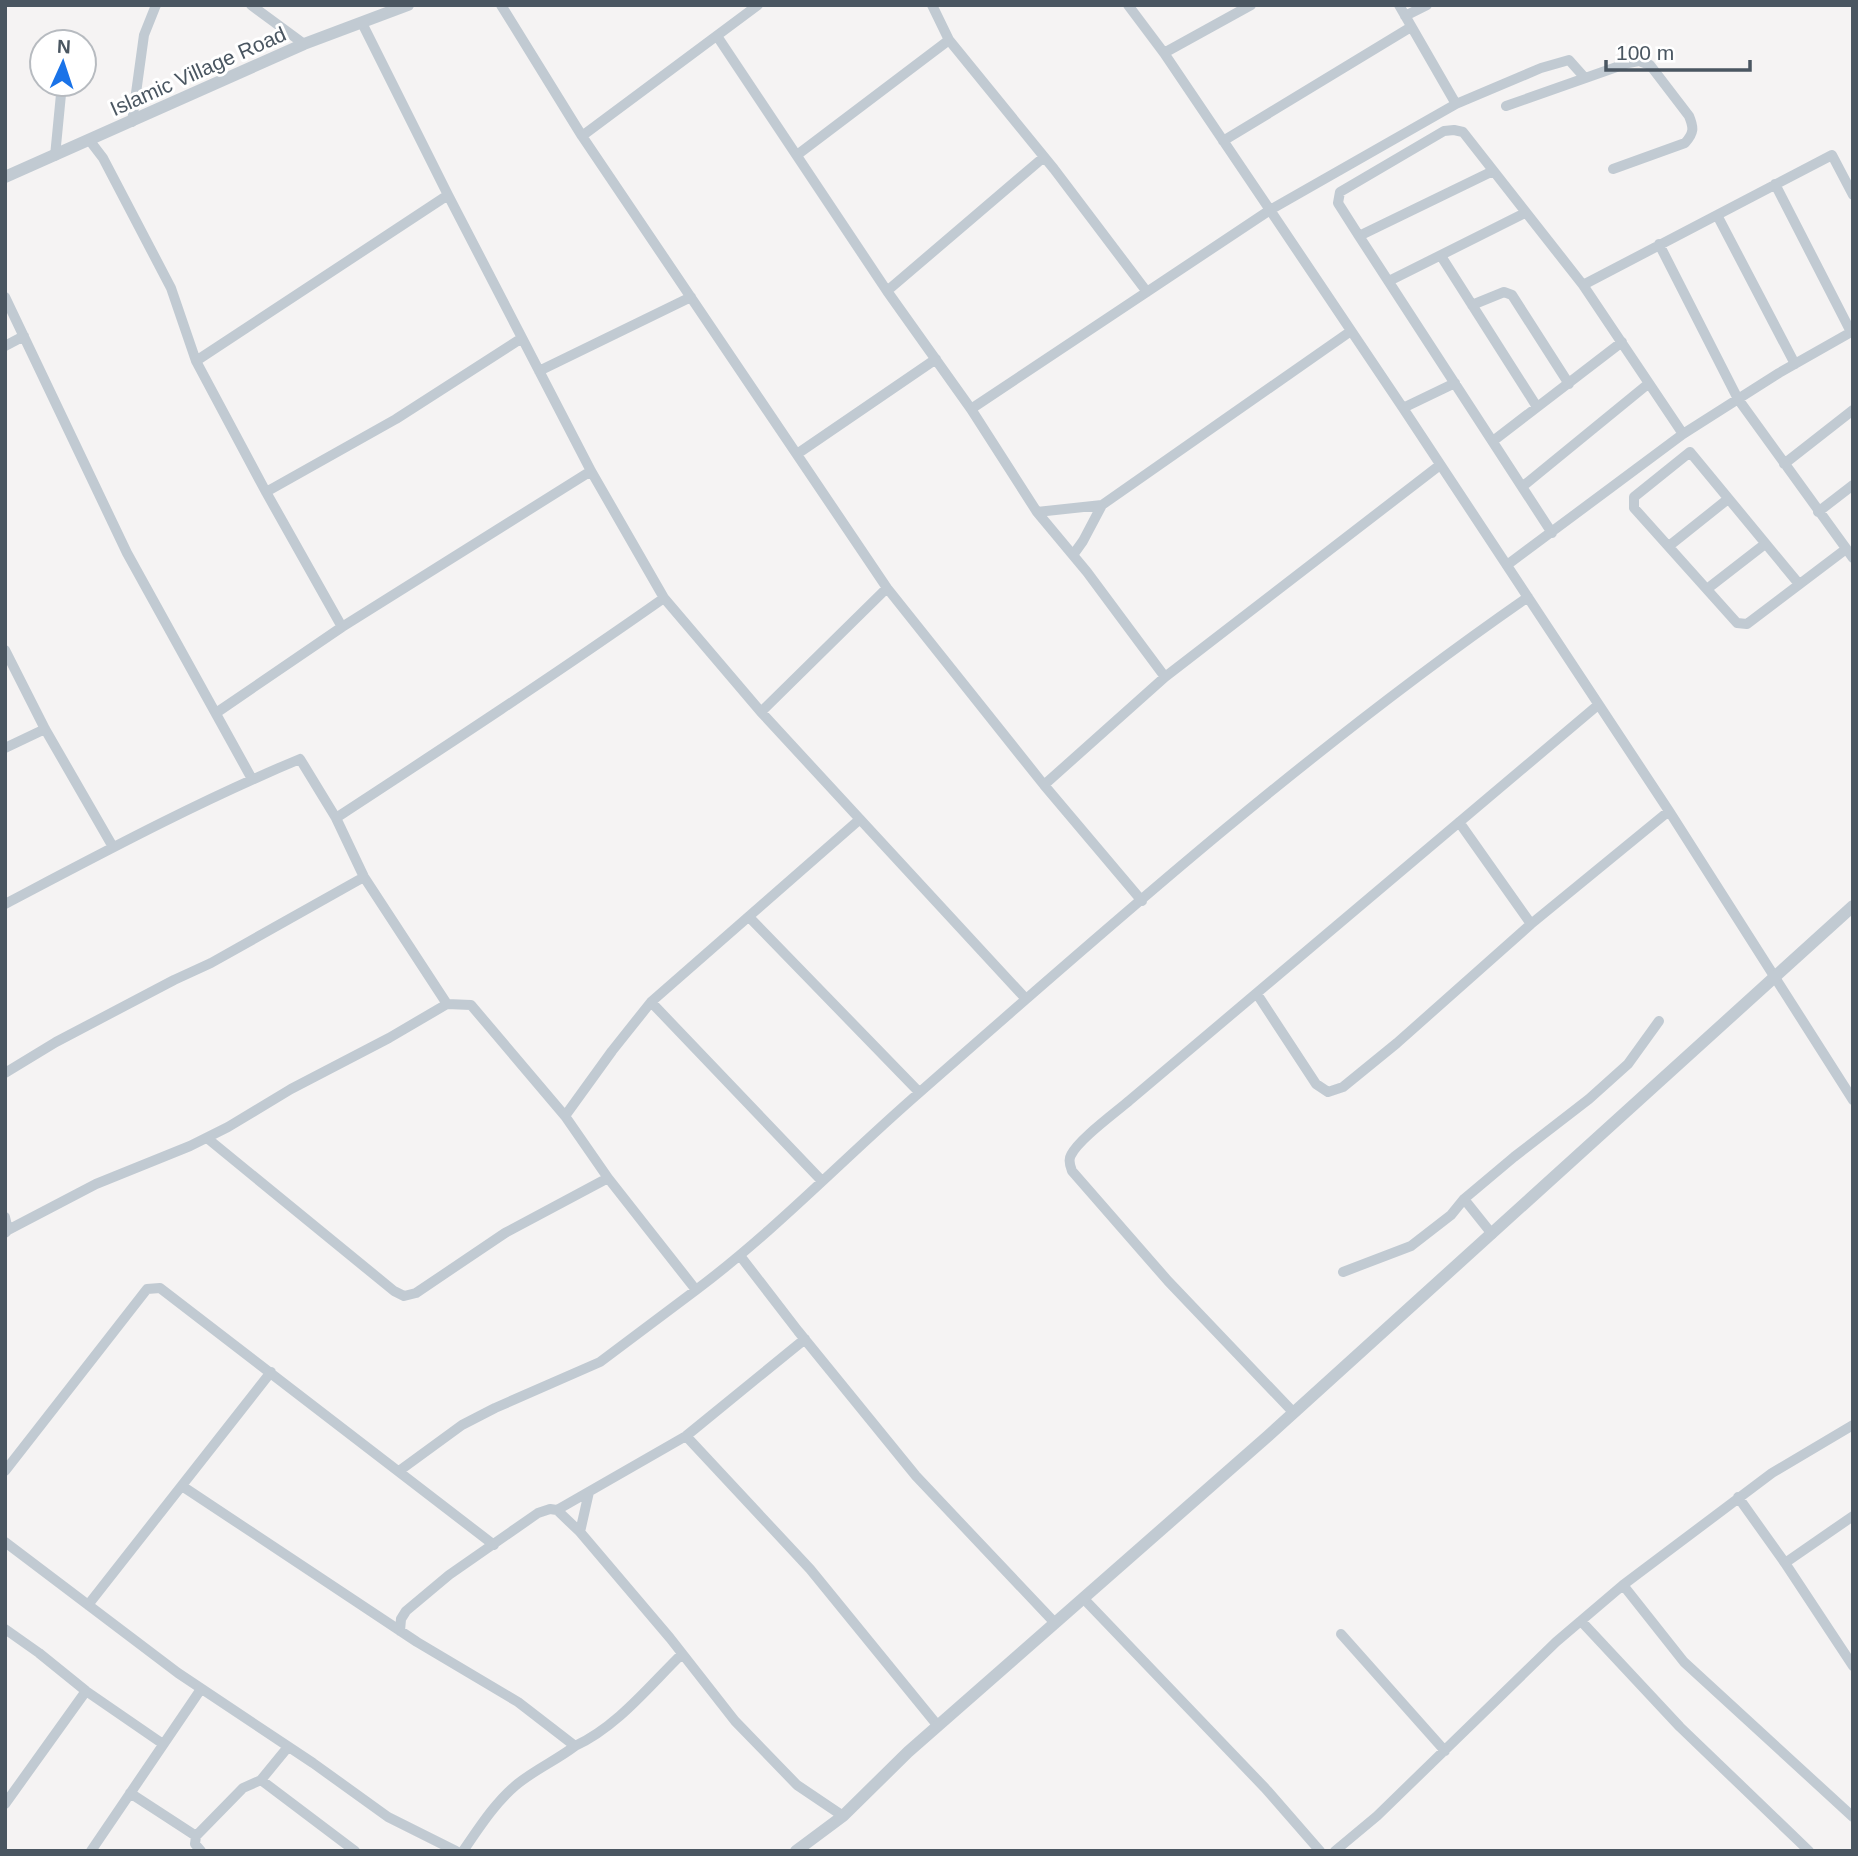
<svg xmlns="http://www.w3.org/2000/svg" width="1858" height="1856" font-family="Helvetica,sans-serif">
<rect width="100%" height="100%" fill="#f5f3f3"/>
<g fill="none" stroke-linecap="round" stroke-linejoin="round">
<path stroke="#c1cad2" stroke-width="10" d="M251 5 304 44
M501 5 582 136 887 588 1044 785 1142 901
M932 5 949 40 1054 169 1147 292
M1399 5 1456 104
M1405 16 1427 5
M362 23 448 195 591 471 664 598 761 712 1026 999
M717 36 887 291 971 409 1037 512 1087 572 1165 677
M1164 53 1251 5
M1585 78 1569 60 1541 68 1456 104 1270 210 1403 408 1669 811 1853 1100
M1506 106 1628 63 1639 61 1650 65 1689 116C1694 128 1694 133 1685 143L1613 169
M132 122 144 35 156 5
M582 136 758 5
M90 141 103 158 171 288 196 361 266 492 342 627
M1223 141 1411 27
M797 155 949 40
M55 156 62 84
M1775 184 1851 332
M1717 215 1795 364
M1359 236 1493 171
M1659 244 1738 399 1853 558
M1441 256 1537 407
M1389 281 1525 213
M1583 285 1832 155 1853 195
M887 291 1044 157
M5 297 127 553 252 779
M1472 305 1504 292 1512 295 1569 384
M5 346 24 336
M196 361 448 195
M539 371 691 297
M1403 408 1455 383
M971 409 1270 210 1164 53 1128 5
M1493 441 1622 342
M797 454 936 359
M1784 464 1853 410
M1522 487 1648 384
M266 492 396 419 522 338
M1037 512 1102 505
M1818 512 1853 485
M1552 533 1359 236 1338 203 1340 192 1444 131 1454 130 1463 132 1583 285 1683 434
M1669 546 1728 499
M1073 555 1083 541 1102 505 1351 331
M1507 565 1683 434 1779 373 1853 331
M1799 584 1690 452 1634 497V508L1737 623 1747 624 1846 549
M1707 589 1765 544
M5 650 45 729 113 847
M761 712 887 588
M216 713 342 627 591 471
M5 748 45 729
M1044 785 1165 677 1440 465
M336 818 364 877 447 1004 471 1005 565 1116 608 1178 696 1290C776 1230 845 1157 920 1092 1117 919 1313 746 1528 597
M5 904C102 853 199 801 300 759L336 818C446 746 556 674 664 598
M749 917 919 1092
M1531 924 1669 811
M1257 994 1316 1084 1328 1092 1343 1087 1397 1043 1531 924 1459 822
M651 1002 821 1180
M5 1073 56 1042 174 980 211 963 364 877
M565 1116 612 1051 651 1002 859 820
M207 1138 394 1291 404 1296 416 1293 505 1233 608 1178
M1464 1199 1492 1234
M5 1217 8 1230 5 1233
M8 1230 96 1184 190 1146 228 1127 291 1089 389 1038 447 1004
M741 1257 798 1331 916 1476 1055 1623
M1343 1272 1411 1246 1451 1215 1464 1199 1514 1157 1589 1099 1628 1064 1659 1021
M1294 1413 1168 1281 1072 1171C1070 1166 1068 1160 1071 1155 1079 1139 1115 1113 1130 1100L1598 705
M686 1436 810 1569 938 1726
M5 1471 147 1289 160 1288 494 1545
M399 1471 462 1425 495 1408 600 1362 696 1290
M182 1486 417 1642 518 1702 575 1746C617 1727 650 1685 682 1654
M1738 1497 1785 1563 1853 1666
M557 1510 580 1532 670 1638 735 1721 797 1785 843 1816
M580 1532 589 1492
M5 1542 178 1673 313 1763 388 1817 456 1851
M1785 1563 1853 1516
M1623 1585 1684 1662 1853 1817
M1083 1598 1265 1788 1320 1851
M88 1605 271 1372
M1581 1621 1680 1727 1809 1851
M5 1629 39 1653 86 1691 163 1744
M400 1631 401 1619 406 1611 449 1575 538 1513 550 1509 557 1510 686 1436 805 1339
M1341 1634 1445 1751
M261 1780 288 1747
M130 1793 196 1836 243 1788 261 1780 355 1851
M5 1804 86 1691
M196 1836 195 1844 201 1851
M91 1851 201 1689
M463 1851C479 1828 494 1804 515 1786 532 1771 557 1760 575 1746
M1335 1851 1377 1816 1556 1642 1623 1585 1772 1473 1853 1425"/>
<path stroke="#c1cad2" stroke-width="12" d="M5 177 304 44 408 5
M796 1851 843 1816 908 1752 1268 1436 1853 906"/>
</g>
<g text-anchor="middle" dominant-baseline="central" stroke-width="6" stroke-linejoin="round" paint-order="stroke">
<g font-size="21" fill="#4a5661" stroke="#fff">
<text transform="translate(198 71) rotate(-24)">Islamic Village Road</text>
</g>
</g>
<rect width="1858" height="1856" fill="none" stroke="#4a5661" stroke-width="14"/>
<g transform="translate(63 63) rotate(3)"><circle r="33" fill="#ffffff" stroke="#b7bbc0" stroke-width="2"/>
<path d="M0-5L12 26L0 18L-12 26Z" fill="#1a73e8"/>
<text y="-10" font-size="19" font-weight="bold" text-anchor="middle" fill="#4a5661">N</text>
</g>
<path d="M1606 60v10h144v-10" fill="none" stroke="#4a5661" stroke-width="3.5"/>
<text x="1616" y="60" font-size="21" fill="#4a5661" stroke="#ffffff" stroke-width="5" paint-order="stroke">100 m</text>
</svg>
